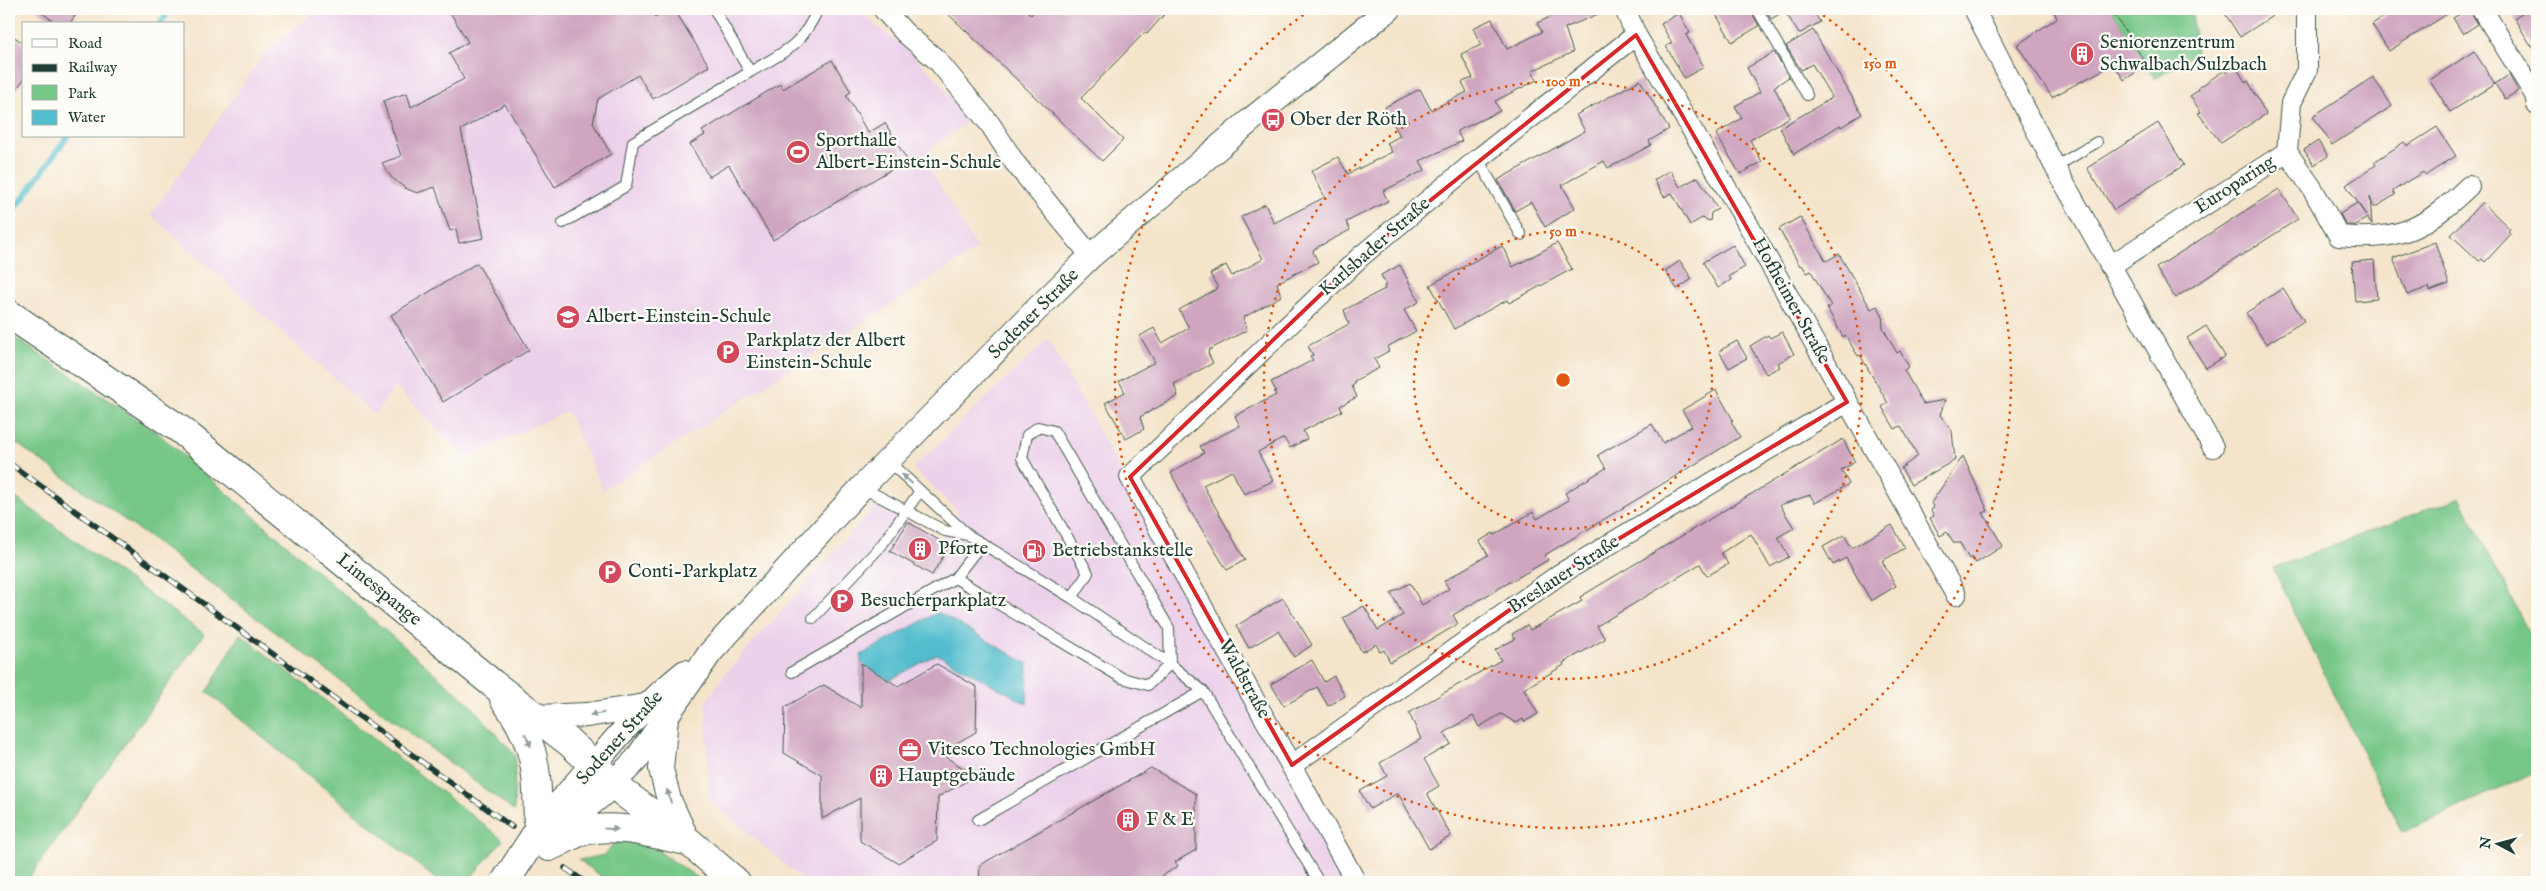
<svg xmlns="http://www.w3.org/2000/svg" width="2546" height="891" font-family="'IM FELL English',serif">
<rect width="100%" height="100%" fill="#fdfcf7"/>
<filter id="ink" filterUnits="userSpaceOnUse"><feTurbulence type="fractalNoise" baseFrequency=".02" numOctaves="2"/><feDisplacementMap in="SourceGraphic" scale="10" xChannelSelector="R" yChannelSelector="G"/><feConvolveMatrix kernelMatrix="1 2 1 2 8 2 1 2 1" color-interpolation-filters="sRGB"/></filter>
<filter id="wash" filterUnits="userSpaceOnUse"><feTurbulence type="fractalNoise" baseFrequency=".0096" numOctaves="4" result="noise"/><feDisplacementMap in="SourceGraphic" scale="20" xChannelSelector="R" yChannelSelector="G"/><feGaussianBlur stdDeviation="1.12" result="paint"/><feColorMatrix in="noise" values="0 0 0 0 0 0 0 0 0 0 0 0 0 0 0 0 0 1.4 0 .05"/><feComposite in="paint" operator="in"/></filter>
<g filter="url(#wash)">
<rect width="100%" height="100%" fill="#f4e4ca"/>
<path fill="#ecd1ea" d="M318 9H855L910 52 936 78 969 120 922 156 977 249 603 490 567 411 466 458 395 386 375 415 151 215 265 53Z
M1048 339 1348 882H806L709 800 706 702 725 674 879 502 941 539 958 511 913 468Z"/>
<path fill="#77c788" stroke="#4b825e" d="M2111 9H2192L2196 53 2155 79Z
M9 334 159 434 470 704 515 755 514 811 150 538 9 438Z
M9 493 204 634 26 882H9Z
M2460 497 2537 649V771L2402 833 2273 568Z
M240 634 503 840 467 882H439L207 692Z
M615 841 645 842 704 882H609L579 860 605 855Z"/>
<path fill="#52bdce" stroke="#387d81" d="M938 612 1028 664 1027 704 937 654 861 696V655Z"/>
<g fill="none" stroke-linecap="round" stroke-linejoin="round">
<path stroke="#52bdce" stroke-width="6" d="M160 24 170 9
M10 216 68 136"/>
</g>
<g id="blocks">
<path fill="#cfa5c0" d="M37 9H80L69 24H57Z
M448 9H650L655 17 667 10 676 12 709 66 653 99 638 75 598 99 593 123 611 154 555 187 505 104 461 130 484 238 459 243 456 229 450 231 435 187 417 193 405 188 391 177 382 163 401 156 383 101 407 93 411 107 464 79 449 53 468 42Z
M943 9H1024L1031 15 1037 9H1169L1147 34 1145 32 1081 98 1123 140 1102 161Z
M1567 9H1610L1565 28 1573 52 1532 71 1537 80 1495 101 1500 111 1457 131 1462 141 1420 161 1425 170 1383 191 1388 201 1346 222 1350 230 1314 249 1313 252 1318 262 1277 283 1281 296 1243 318 1247 330 1209 350 1208 353 1213 363 1174 384 1178 396 1140 417 1144 429 1126 439 1105 403 1125 392 1119 381 1155 362 1140 336 1154 328 1162 343 1189 328 1179 310 1218 288 1210 274 1226 265 1232 276 1263 259 1241 217 1265 204 1274 223 1325 197 1311 171 1338 157 1348 174 1392 152 1387 143 1400 136 1385 107 1420 89 1431 110 1467 92 1462 82 1473 78 1461 54 1481 45 1473 28 1492 19 1507 49 1542 32 1537 23Z
M1713 9H1750L1759 26 1732 42Z
M1765 9H1812L1820 22 1799 34 1785 11 1771 19Z
M2053 9H2111L2147 65 2124 80 2114 64 2052 97 2017 45 2057 18Z
M2222 9H2283L2240 37Z
M2396 9H2455L2389 51 2372 24Z
M2469 9 2478 24 2463 34 2453 18Z
M2528 9H2537V55L2514 18Z
M1679 13 1690 33 1686 35 1704 67 1684 78 1666 46 1672 43 1661 24Z
M1813 30 1862 114 1841 127 1840 125 1794 154 1780 128 1832 98 1812 64 1801 70 1786 46Z
M9 33 24 44V79L9 99Z
M2474 51 2495 84 2450 112 2430 80Z
M1774 52 1789 77 1774 87 1790 117 1750 140 1762 162 1740 174 1716 134 1742 118 1735 106 1760 92 1747 68Z
M832 60 851 92 846 95 868 133 885 123 907 160 773 240 729 165 709 177 690 144 705 135 702 131 780 84 783 89Z
M2236 67 2246 83 2248 81 2266 114 2221 143 2198 113 2201 112 2190 96 2199 90 2198 88 2225 70 2226 73Z
M2509 75 2518 91 2505 99 2495 84Z
M2373 77 2392 106 2332 145 2313 116Z
M1640 80 1669 129 1649 141 1651 145 1608 168 1604 161 1562 185 1575 208 1545 227 1531 202 1515 211 1498 180 1585 131 1576 115Z
M2158 123 2184 165 2114 210 2087 168Z
M2437 127 2456 156 2426 175 2423 172 2408 181 2393 191 2395 195 2374 208 2370 197 2372 225 2367 218 2356 225H2346L2340 214 2357 203 2366 215 2346 185 2376 165 2374 162 2404 142 2407 146Z
M2318 141 2328 156 2314 165 2304 150Z
M1670 170 1680 187 1698 177 1718 209 1711 213 1710 221 1702 218 1690 225 1672 193 1664 197 1654 180Z
M2279 189 2298 219 2175 298 2156 268Z
M2482 202 2510 229 2508 231 2511 234 2485 262 2482 259 2479 261 2451 235Z
M1800 217 1826 261 1839 254 1871 309 1877 306 1882 314 1883 328 1897 353 1900 351 1909 367 1904 370 1923 404 1945 400 1940 415 1952 431 1955 460 1911 485 1901 468 1918 456 1901 426 1895 429 1882 407 1888 403 1860 355 1858 356 1845 335 1843 337 1827 308 1831 306 1811 271 1807 273 1802 265 1800 266 1779 229Z
M2435 242 2449 284 2430 291 2429 287 2407 295 2393 258Z
M1557 243 1572 269 1509 303 1507 300 1454 329 1430 285 1502 246 1513 267Z
M1733 245 1745 267 1729 276 1731 280 1718 288 1703 262Z
M2374 260 2377 299 2355 301 2352 262Z
M1680 261 1692 279 1677 289 1665 271Z
M477 263 529 350 443 402 391 315Z
M1400 265 1419 302 1404 310 1416 331 1387 347 1389 351 1374 359 1379 368 1354 381 1355 384 1352 386 1357 397 1340 406 1342 411 1303 431 1307 439 1290 448 1284 438 1258 452 1273 481 1244 494 1232 471 1203 485 1245 560 1227 570 1191 512 1171 473 1204 453 1200 446 1240 426 1235 416 1276 395 1274 392 1276 391 1271 382 1313 360 1310 356 1313 355 1308 346 1349 324 1344 310 1385 289 1384 286 1386 285 1381 275Z
M2283 288 2304 321 2266 344 2246 313Z
M2206 326 2225 356 2206 368 2187 338Z
M1782 332 1794 354 1778 363 1780 367 1766 374 1750 346 1768 335 1770 338Z
M1737 341 1747 358 1729 368 1719 351Z
M1716 390 1733 420 1731 421 1740 437 1545 555 1548 560 1453 615 1458 624 1436 637 1390 662 1384 650 1380 652 1376 644 1362 652 1343 618 1364 606 1378 630 1403 615 1391 593 1410 583 1422 605 1449 589 1444 581 1488 555 1480 541 1493 533 1494 535 1533 512 1537 519 1569 500 1565 493 1606 468 1598 455 1652 424 1663 443 1692 426 1682 410Z
M1843 439 1855 462 1841 470 1849 484 1815 503 1810 495 1780 505 1794 528 1778 537 1789 557 1770 567 1751 534 1721 553 1728 564 1707 576 1700 564 1597 626 1605 639 1563 663 1564 665 1524 689 1538 714 1524 722 1523 719 1516 723 1501 714 1479 727 1473 716 1444 733 1451 744 1424 759 1439 786 1427 793 1451 836 1429 849 1398 793 1370 809 1360 791 1387 776 1380 763 1421 739 1409 713 1501 660 1495 650 1515 639 1512 634 1527 625 1530 630 1582 601 1580 597Z
M1963 456 1988 511 1983 513 2003 546 1976 563 1972 557 1969 559 1960 543H1954L1947 532 1940 536 1930 518 1934 516 1931 510 1934 508 1931 503Z
M908 522 949 546 932 575 890 551Z
M1892 525 1905 548 1882 561 1896 586 1871 601 1846 558 1833 565 1823 547 1844 535 1852 548Z
M1283 598 1312 645 1294 657 1278 631 1249 648 1236 626Z
M1312 660 1324 682 1334 676 1345 696 1328 706 1317 687 1284 706 1271 684Z
M861 663 898 686 937 664 977 687 976 732 939 753 976 776 938 797 937 841 898 863 860 841V798L822 819V775L784 753 785 707 824 685 861 708Z
M1151 768 1196 794V850L1175 862 1178 866 1162 876 1166 882H979L980 865Z"/>
</g>
</g>
<g filter="url(#ink)">
<use href="#blocks" fill-opacity="0" stroke="#3f564a" stroke-width="1"/>
<g fill="none" stroke-linecap="round" stroke-linejoin="round">
<g stroke="#3f564a" stroke-width="12">
<path id="service" d="M1757 9 1807 95
M750 72C784 52 801 47 818 9
M1478 159 1521 235
M2055 167 2097 142
M563 223 626 186 633 142 750 72 714 9
M888 461 968 535 1072 598 1170 664 1203 691 1319 882
M863 488 945 531 968 535
M955 578 1122 678 1148 685 1170 664 1169 628 1054 431 1038 427 1027 435 1022 458 1088 573 1072 598
M813 618 881 546 920 491
M792 672 955 578 982 543
M978 820 1203 691"/>
</g>
<g stroke="#3f564a" stroke-width="22">
<path id="minor" d="M883 9 905 33 937 60 990 124 1015 163 1091 256
M1625 9 1636 35 1746 221 1956 595
M1974 9 2055 167 2213 447
M2482 9 2535 95 2537 105
M2287 152 2312 188 2339 236C2401 242 2425 228 2469 186
M2110 266 2287 152 2291 103 2307 70V9
M1292 765 1560 574 1847 402
M1356 882 1130 477 1360 257 1478 159 1636 35"/>
</g>
<g stroke="#3f564a" stroke-width="26">
<path id="tertiary" d="M538 717 587 715 645 706
M666 718 661 769 669 800 688 841
M595 764C622 730 650 700 685 672
M614 782 636 760 710 653 862 487 1035 311 1091 256 1252 119 1389 9"/>
</g>
<g stroke="#3f564a" stroke-width="30">
<path id="secondary" d="M9 314 181 430 493 684 569 742 624 793 688 841 736 882
M504 699C539 746 537 775 538 831
M555 840 584 807 614 782
M549 847C561 842 575 832 588 830 618 824 653 834 682 840
M505 882 538 831 595 764"/>
</g>
<use href="#service" stroke="#fff" stroke-width="10"/>
<use href="#minor" stroke="#fff" stroke-width="20"/>
<use href="#tertiary" stroke="#fff" stroke-width="24"/>
<use href="#secondary" stroke="#fff" stroke-width="28"/>
<g stroke="#1f3d34" stroke-width="5.5">
<path id="rail" d="M9 463 512 827
M565 868 585 882"/>
</g>
<use href="#rail" stroke="#fdfcf7" stroke-width="4" stroke-dasharray="11" stroke-linecap="butt"/>
</g>
<defs><path id="oneway-solid" d="M-6-.8H1V-3.2L6.5 0L1 3.2V.8H-6Z" transform="scale(1.25)"/></defs>
<g fill="#8f9e9a">
<use href="#oneway-solid" transform="translate(907 479) rotate(-138)"/>
<use href="#oneway-solid" transform="translate(597 714) rotate(171)"/>
<use href="#oneway-solid" transform="translate(528 740) rotate(67)"/>
<use href="#oneway-solid" transform="translate(669 796) rotate(-107)"/>
<use href="#oneway-solid" transform="translate(611 829) rotate(4)"/>
</g>
</g>
<path fill="none" stroke="#d62828" stroke-width="4" stroke-linejoin="round" d="M1636 35 1847 402 1560 574 1292 765 1130 477 1360 257Z"/>
<g fill="none" stroke="#de580e" stroke-width="2.5" stroke-dasharray="2.5 5">
<circle cx="1563" cy="380" r="149"/>
<circle cx="1563" cy="380" r="299"/>
<path d="M1817 11A448 448 0 1 1 1309 11"/>
</g>
<defs>
<g id="building-disc" transform="scale(1.25)"><circle r="9.5" fill="#d1495b" stroke="#fdfcf7"/><path d="M-4-6H4V6H1V3H-1V6H-4ZM-2.5-4.3h1.7v1.8h-1.7ZM.8-4.3h1.7v1.8H.8ZM-2.5-1h1.7V.8h-1.7ZM.8-1h1.7V.8H.8Z" fill="#fff"/></g>
<g id="bus-disc" transform="scale(1.25)"><circle r="9.5" fill="#d1495b" stroke="#fdfcf7"/><path d="M-5-6H5V4H4V6H2V4H-2V6H-4V4H-5ZM-3.5-4V0h7V-4ZM-3.5 1.2v1.5H-2V1.2ZM2 1.2v1.5H3.5V1.2Z" fill="#fff"/></g>
<g id="stadium-disc" transform="scale(1.25)"><circle r="9.5" fill="#d1495b" stroke="#fdfcf7"/><path d="M0-5a6.5 5 0 1 0 0 10a6.5 5 0 1 0 0-10ZM-3.5-1.8h7v3.6h-7Z" fill="#fff"/></g>
<g id="school-disc" transform="scale(1.25)"><circle r="9.5" fill="#d1495b" stroke="#fdfcf7"/><path d="M0-5L7-2L0 1L-7-2ZM-4 1L0 2.5L4 1V4Q0 6-4 4Z" fill="#fff"/></g>
<g id="parking-disc" transform="scale(1.25)"><circle r="9.5" fill="#d1495b" stroke="#fdfcf7"/><path d="M-3.5-5.5H1a3.5 3.5 0 0 1 0 7H-1V5.5H-3.5ZM-1-3.4V-.6H.8a1.4 1.4 0 0 0 0-2.8Z" fill="#fff"/></g>
<g id="fuel-disc" transform="scale(1.25)"><circle r="9.5" fill="#d1495b" stroke="#fdfcf7"/><path d="M-5.5-6h7V0h2V4h1.3V-2.5L3-4.5l.8-.8L6-3V5H2.5V1h-1V6h-7ZM-4.2-4.7v3.2H.2V-4.7Z" fill="#fff"/></g>
<g id="office-disc" transform="scale(1.25)"><circle r="9.5" fill="#d1495b" stroke="#fdfcf7"/><path d="M-6-3h4V-5.5h4V-3h4V5H-6ZM-1-4.5V-3h2v-1.5ZM-6 0V1H6V0Z" fill="#fff"/></g>
</defs>
<g fill-rule="evenodd">
<use href="#building-disc" x="2082" y="54"/>
<use href="#bus-disc" x="1273" y="120"/>
<use href="#stadium-disc" x="798" y="152"/>
<use href="#school-disc" x="568" y="317"/>
<use href="#parking-disc" x="728" y="352"/>
<use href="#building-disc" x="920" y="549"/>
<use href="#fuel-disc" x="1034" y="551"/>
<use href="#parking-disc" x="610" y="572"/>
<use href="#parking-disc" x="842" y="601"/>
<use href="#office-disc" x="910" y="750"/>
<use href="#building-disc" x="881" y="776"/>
<use href="#building-disc" x="1128" y="820"/>
</g>
<g text-anchor="middle" dominant-baseline="central" stroke-width="4.5" stroke-linejoin="round" paint-order="stroke">
<g font-size="19" fill="#1f3d34" stroke="#fdfcf7" text-anchor="start">
<text x="2100" y="43">Seniorenzentrum<tspan x="2100" dy="22">Schwalbach/Sulzbach</tspan></text>
<text x="1290" y="120">Ober der Röth</text>
<text x="816" y="141">Sporthalle<tspan x="816" dy="22">Albert-Einstein-Schule</tspan></text>
<text x="586" y="317">Albert-Einstein-Schule</text>
<text x="746" y="341">Parkplatz der Albert<tspan x="746" dy="22">Einstein-Schule</tspan></text>
<text x="938" y="549">Pforte</text>
<text x="1052" y="551">Betriebstankstelle</text>
<text x="628" y="572">Conti-Parkplatz</text>
<text x="860" y="601">Besucherparkplatz</text>
<text x="928" y="750">Vitesco Technologies GmbH</text>
<text x="898" y="776">Hauptgebäude</text>
<text x="1146" y="820">F &amp; E</text>
</g>
<g font-size="19" fill="#1f3d34" stroke="#fdfcf7">
<text transform="translate(2235 185) rotate(-33)">Europaring</text>
<text transform="translate(1375 247) rotate(-41)">Karlsbader Straße</text>
<text transform="translate(1791 301) rotate(61)">Hofheimer Straße</text>
<text transform="translate(1034 314) rotate(-45)">Sodener Straße</text>
<text transform="translate(1564 575) rotate(-33)">Breslauer Straße</text>
<text transform="translate(379 590) rotate(39)">Limesspange</text>
<text transform="translate(1244 679) rotate(61)">Waldstraße</text>
<text transform="translate(620 738) rotate(-48)">Sodener Straße</text>
</g>
</g>
<circle cx="1563" cy="380" r="8" fill="#de580e" stroke="#fdfcf7" stroke-width="2.5"/>
<g font-size="15" text-anchor="middle" font-weight="bold" fill="#de580e" stroke="#fdfcf7" stroke-width="4.5" stroke-linejoin="round" paint-order="stroke">
<text x="1880" y="68">150 m</text>
<text x="1563" y="86">100 m</text>
<text x="1563" y="236">50 m</text>
</g>
<rect width="2546" height="891" fill="none" stroke="#fdfcf7" stroke-width="30"/>
<rect x="22" y="22" width="162" height="115" fill="#fdfcf7" stroke="#a4b0a9"/>
<rect x="32" y="39" width="25" height="8" fill="#ffffff" stroke="#a4b0a9"/>
<text x="68" y="48" font-size="15" fill="#1f3d34">Road</text>
<rect x="32" y="64" width="25" height="8" fill="#1f3d34" stroke="#a4b0a9"/>
<text x="68" y="72" font-size="15" fill="#1f3d34">Railway</text>
<rect x="32" y="85" width="25" height="15" fill="#77c788" stroke="#a4b0a9"/>
<text x="68" y="98" font-size="15" fill="#1f3d34">Park</text>
<rect x="32" y="110" width="25" height="15" fill="#52bdce" stroke="#a4b0a9"/>
<text x="68" y="122" font-size="15" fill="#1f3d34">Water</text>
<g transform="translate(2498 844) rotate(276)" stroke="#fdfcf7" stroke-width="4" paint-order="stroke">
<path d="M0-4L9 19L0 12L-9 19Z" fill="#1f3d34"/>
<text y="-8" font-size="14" font-weight="bold" text-anchor="middle" fill="#1f3d34">N</text>
</g>
</svg>
